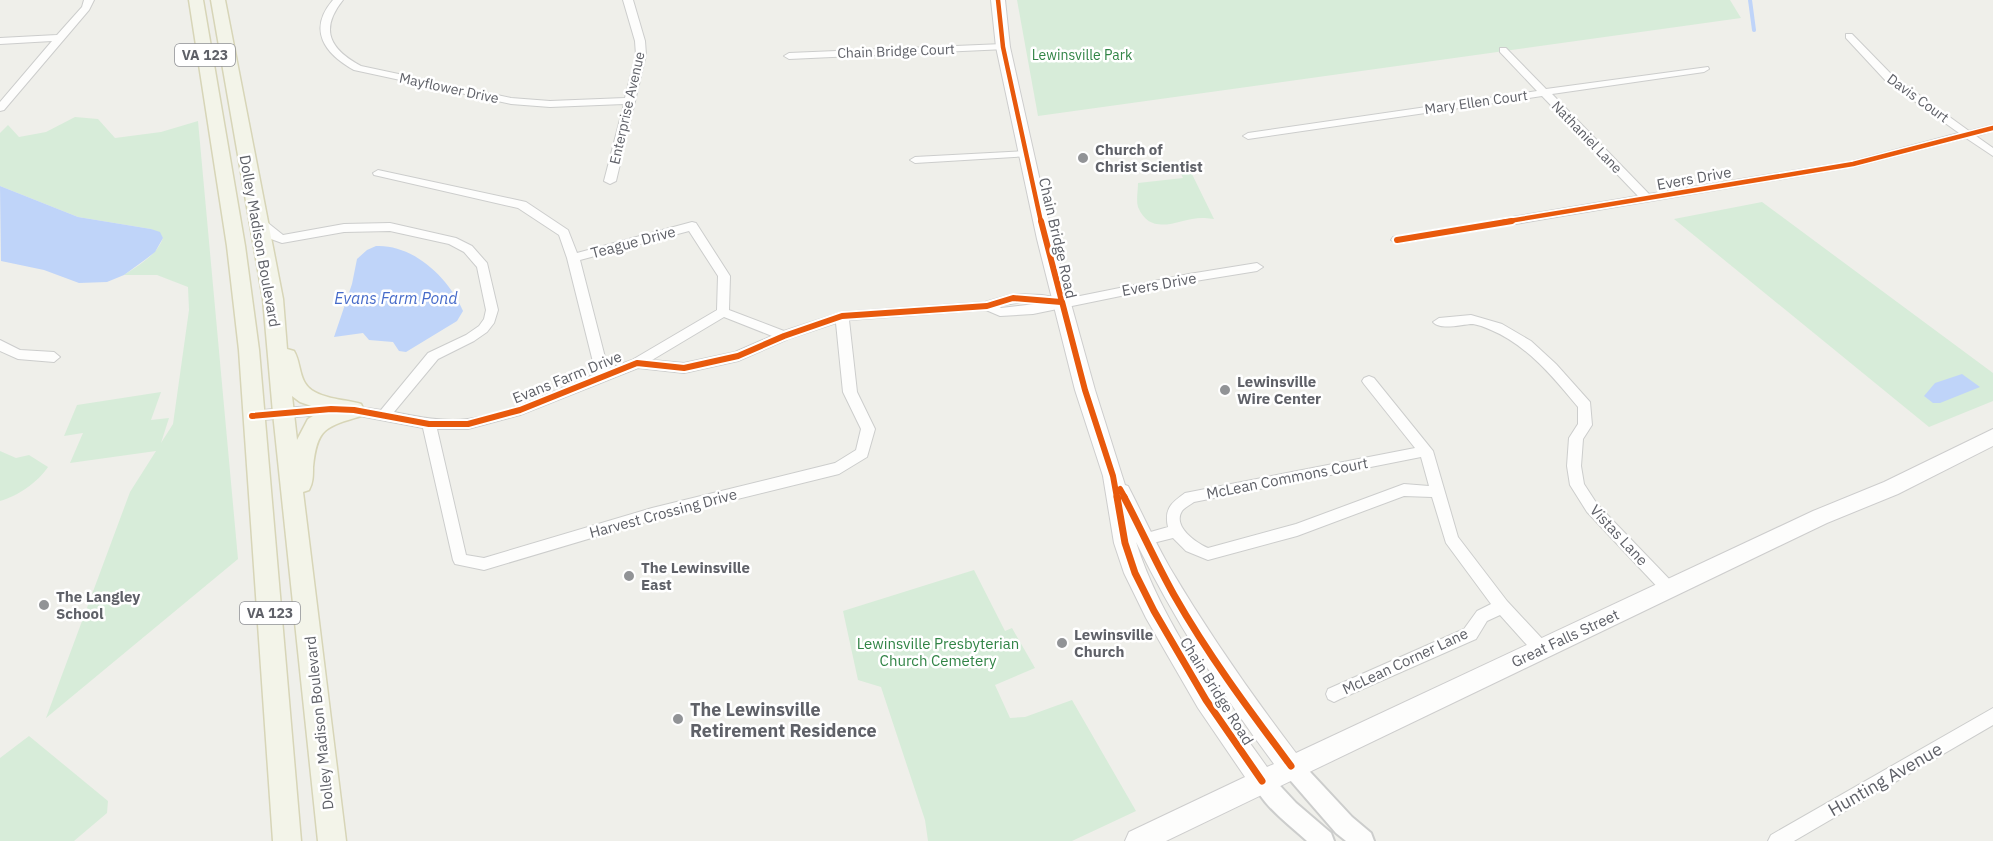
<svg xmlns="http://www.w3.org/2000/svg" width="1993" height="841" font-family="'IBM Plex Sans',sans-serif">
<rect width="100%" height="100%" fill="#efefea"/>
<path fill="#d7ecd9" d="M1017 0H1730L1741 18 1038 116Z
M75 117 98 119 115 138 161 132 198 121 238 559 46 718 130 492 156 451 70 463 83 433 64 436 77 405 161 392 151 420 169 418 161 443 173 424 189 310 188 287 157 275H124C139 265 157 255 163 238L151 229 78 217 0 186V133L8 125 19 137 46 132Z
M1189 168 1214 219C1211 219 1208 218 1205 218 1182 216 1152 240 1138 207 1136 200 1138 191 1138 183L1183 178 1179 170Z
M1762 202 1993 373V401L1929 427 1674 219Z
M0 451 16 458 29 455 48 467C38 482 18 496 0 501Z
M974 570 1005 631 1012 628 1035 668 995 685 1010 718 1025 717 1072 700 1136 811 1072 841H928L925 820 881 687 858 680 843 611Z
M29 736 108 801 107 813 74 841H0V758Z"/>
<path fill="#bfd4f9" d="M0 186 78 217 151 229 160 232 163 238 155 252 146 259 124 275 107 282 79 283 44 270 1 261Z
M376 246C413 244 449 278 463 311L457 321 406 352 399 351 393 342 369 340 363 333 334 337 352 284 357 259 367 250Z
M1962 374 1980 387 1940 403H1933L1924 396 1935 383Z"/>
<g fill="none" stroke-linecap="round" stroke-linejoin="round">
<path stroke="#bfd4f9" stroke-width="4" d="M1750 0 1754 30"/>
<g stroke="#cccdcc" stroke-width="2">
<path id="minor" d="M84 0H94L89 10 4 110 0 111V102L52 41 0 44V38L57 35 82 7Z
M333 0H343C319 30 330 49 361 66L511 98 550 101 625 98 636 55 635 41 623 0H633L645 41 646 55 616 181 610 184 604 181 624 104 550 107 511 104 354 70C325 54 307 30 333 0Z
M1846 34H1852L1893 76 1969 131 1993 125V131L1976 136 1993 148V156L1966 138 1853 167 1397 244 1391 240 1393 237 1638 196 1542 96 1248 139 1243 136 1248 133 1537 91 1500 52V48H1506L1546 89 1708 67 1709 69 1704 72 1552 94 1649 194 1853 161 1959 133 1885 80 1846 38Z
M1003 44 1006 45V49L789 59 784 56 789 53Z
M1026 151 1030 152V156L915 163 910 160 915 157Z
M378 170 526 202 568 230 577 253 692 222 696 223 730 276 729 310 784 331 842 312 985 302 1013 294 1042 295 1065 299 1189 274 1257 263 1263 267 1257 271 1189 282 1033 314 1000 316 986 310 849 320 857 392 875 429 867 457 839 474 652 520 484 570 455 564 453 560 423 428 354 415 331 414 252 421 247 420 245 416 247 412 252 411C296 407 337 402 381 410L428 353 466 335 479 326 484 319 486 310 477 267 464 252 449 244 390 231 344 232 282 243 271 239 254 222 252 219 258 215 283 235 344 224 390 223 456 238 472 246 487 263 498 310 494 323 487 332 474 341 438 359 394 412C418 417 444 422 468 419 512 413 555 390 596 374L567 258 559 235 518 208 374 175 373 173ZM689 231 718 276 717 310 632 360 608 369 580 260ZM1023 302 1044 303 1001 308 998 306ZM724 317 772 336 735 352 684 363 652 360ZM836 323 843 392 861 429 856 450 835 463 652 508 484 558 466 555 437 429H468L520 415 638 368 684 373 738 361 788 339Z
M1471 315 1502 324 1531 341 1556 364 1590 402 1592 425 1583 439 1581 466 1584 484 1597 504 1674 584 1677 589 1674 594 1669 596 1664 594 1587 512 1570 485 1567 466 1569 438 1578 424V407C1554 378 1527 345 1491 330 1485 327 1479 325 1473 324 1462 324 1441 331 1433 322L1439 318Z
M0 340 20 350 54 352 60 357 54 362 18 359 0 351Z
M1369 376 1374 378 1433 451 1458 537 1507 601 1548 645 1550 650 1548 655 1542 657 1536 655 1500 615 1487 621 1476 639 1340 699 1334 702 1328 699 1326 694 1328 689 1464 629 1477 611 1491 604 1446 543 1432 497 1404 496 1297 536 1208 560 1186 551 1173 538 1145 545 1140 543 1138 539 1140 535 1168 527C1164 509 1171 503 1185 493L1415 448 1364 384 1362 381 1364 378ZM1421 457 1429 486 1404 484 1296 524 1208 548C1197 543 1172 527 1182 511 1184 508 1190 505 1194 502Z
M1993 708V725L1794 841H1768L1771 835Z"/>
</g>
<g stroke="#cccdcc" stroke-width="4">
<path id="tertiary" d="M1291 756 1298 759 1352 817 1371 833 1374 841H1346L1336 833 1284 773 1281 766 1284 759Z
M1262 771 1269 774 1296 803 1331 833 1334 841H1307C1288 824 1262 805 1252 781L1255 774Z"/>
</g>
<g stroke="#cdcdcd" stroke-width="2">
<path id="secondary" d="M991 0H1005L1010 47 1053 239 1095 390 1125 485 1128 486C1142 513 1155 542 1170 568 1208 632 1251 694 1296 753L1813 511 1884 482 1993 429V446L1898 494 1827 523 1166 841H1125L1129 832 1245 777 1198 708 1146 618 1124 573 1114 543 1103 476 1075 390 1037 239 996 47ZM1136 542C1174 620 1222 694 1274 764L1267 767C1219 699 1161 622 1136 542Z"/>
</g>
<g stroke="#d7d5b7" stroke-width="3">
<path id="primary" d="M189 0H203L245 246 259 350 301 841H273L239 350 227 246Z
M211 0H225L283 299 287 349 294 351C300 361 299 373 305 383 314 399 345 399 361 404L364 410 361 416C326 427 317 427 313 467 313 476 313 483 309 490L303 492 346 841H318L273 413 263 299ZM292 396 300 402 323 410 308 419 297 440Z"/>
</g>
<use href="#minor" fill="#fdfdfc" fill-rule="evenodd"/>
<use href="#tertiary" fill="#fdfdfc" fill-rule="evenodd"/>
<use href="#secondary" fill="#fdfdfc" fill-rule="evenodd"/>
<use href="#primary" fill="#f3f4e9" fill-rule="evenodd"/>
<g stroke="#fff" stroke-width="8">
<path id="cycleway-far2" d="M998 0 1003 47 1041 222
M1503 222 1853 164 1993 128"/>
</g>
<g stroke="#fff" stroke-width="10">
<path id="cycleway-far1" d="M1041 221 1085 390 1113 476 1117 498
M1397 240 1512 221
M252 416 331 409 354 410 429 424H468L520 410 637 363 684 368 738 356 784 336 842 316 987 306 1013 298 1061 302
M1120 489 1125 498"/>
</g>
<g stroke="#fff" stroke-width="10">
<path id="cycleway" d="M1117 497 1125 543 1135 573 1154 611 1206 700 1262 781
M1124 497C1141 529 1156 563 1174 595 1208 655 1250 711 1291 766"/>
</g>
<use href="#cycleway-far2" stroke="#e8590c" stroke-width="4.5"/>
<use href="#cycleway-far1" stroke="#e8590c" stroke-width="6"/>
<use href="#cycleway" stroke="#e8590c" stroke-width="7"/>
</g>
<g fill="#919396" stroke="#fff" stroke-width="2">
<circle cx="1083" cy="158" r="6"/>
<circle cx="1225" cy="390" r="6"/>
<circle cx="629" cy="576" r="6"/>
<circle cx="44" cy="605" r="6"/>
<circle cx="1062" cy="643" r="6"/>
<circle cx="678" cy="719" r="6"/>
</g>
<g text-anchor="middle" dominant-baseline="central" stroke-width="5" stroke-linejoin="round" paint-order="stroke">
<g font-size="14" fill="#5f6168" stroke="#fff">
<text transform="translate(896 51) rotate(-2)">Chain Bridge Court</text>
<text transform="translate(449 88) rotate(12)">Mayflower Drive</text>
<text transform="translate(1918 98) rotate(36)">Davis Court</text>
<text transform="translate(1476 102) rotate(-8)">Mary Ellen Court</text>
<text transform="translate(627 108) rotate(-77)">Enterprise Avenue</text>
<text transform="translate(1587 137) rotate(46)">Nathaniel Lane</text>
</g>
<g fill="#fff" stroke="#8f9095" stroke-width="1.5">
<rect x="175" y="44" width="60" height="22" rx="4.5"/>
<rect x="240" y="602" width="60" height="22" rx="4.5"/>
</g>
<g font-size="14" font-weight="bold" fill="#5f6168">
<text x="205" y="55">VA 123</text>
<text x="270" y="613">VA 123</text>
</g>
<g font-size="14" fill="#318446" stroke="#fff">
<text x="1082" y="55">Lewinsville Park</text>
</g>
<g font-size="15" font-weight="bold" fill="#5f6168" stroke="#fff" text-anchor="start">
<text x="1095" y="149">Church of<tspan x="1095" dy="17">Christ Scientist</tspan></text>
<text x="1237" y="381">Lewinsville<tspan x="1237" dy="17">Wire Center</tspan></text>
<text x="641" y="567">The Lewinsville<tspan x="641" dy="17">East</tspan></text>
<text x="56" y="596">The Langley<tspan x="56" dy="17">School</tspan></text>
<text x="1074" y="634">Lewinsville<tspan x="1074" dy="17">Church</tspan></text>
</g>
<g font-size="15" fill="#5f6168" stroke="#fff">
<text transform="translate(1694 178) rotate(-10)">Evers Drive</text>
<text transform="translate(1058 238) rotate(77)">Chain Bridge Road</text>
<text transform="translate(260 241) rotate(80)">Dolley Madison Boulevard</text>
<text transform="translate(633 242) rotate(-15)">Teague Drive</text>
<text transform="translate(1159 284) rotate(-10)">Evers Drive</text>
<text transform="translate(567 377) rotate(-22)">Evans Farm Drive</text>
<text transform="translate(1287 478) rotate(-11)">McLean Commons Court</text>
<text transform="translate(663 513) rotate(-15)">Harvest Crossing Drive</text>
<text transform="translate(1619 535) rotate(47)">Vistas Lane</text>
<text transform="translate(1565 638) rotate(-25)">Great Falls Street</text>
<text transform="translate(1405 661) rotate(-25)">McLean Corner Lane</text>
<text transform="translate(1217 691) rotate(58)">Chain Bridge Road</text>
<text transform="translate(319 723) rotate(-96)">Dolley Madison Boulevard</text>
</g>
<g font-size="15" fill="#318446" stroke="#fff">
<text x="938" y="643">Lewinsville Presbyterian<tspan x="938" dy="17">Church Cemetery</tspan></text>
</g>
<g font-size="16" font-style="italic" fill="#466bc9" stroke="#fff">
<text x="396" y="298">Evans Farm Pond</text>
</g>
<g font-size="18" font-weight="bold" fill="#5f6168" stroke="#fff" text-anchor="start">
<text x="690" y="709">The Lewinsville<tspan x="690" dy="21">Retirement Residence</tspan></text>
</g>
<g font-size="18" fill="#5f6168" stroke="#fff">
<text transform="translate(1885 779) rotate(-30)">Hunting Avenue</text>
</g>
</g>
</svg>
